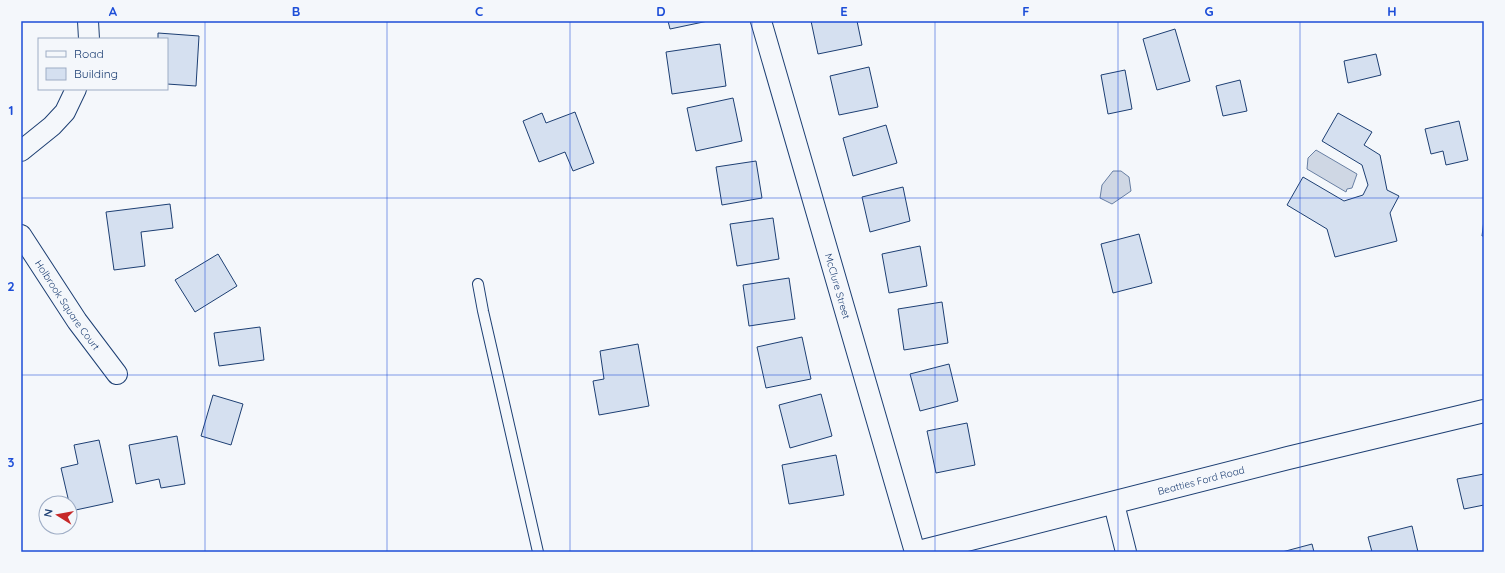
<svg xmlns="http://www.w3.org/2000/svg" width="1505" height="573" font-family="Quicksand,sans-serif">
<rect width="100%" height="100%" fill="#f4f7fb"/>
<path fill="#cfd7e4" stroke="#687fa3" d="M1316 150 1357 174 1352 188 1347 189 1346 192 1307 169 1308 158Z
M1113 171H1121L1129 177 1131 191 1112 204 1100 198 1102 185Z"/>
<path fill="#d5e0f0" stroke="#1d3f73" d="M668 21H708L670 29Z
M811 21H857L862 45 818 54Z
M1175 29 1190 81 1157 90 1143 39Z
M158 33 199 36 196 86 167 84V39H158Z
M720 44 726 86 672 94 666 52Z
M1376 54 1381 75 1348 83 1344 61Z
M869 67 878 107 839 115 830 76Z
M1125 70 1132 109 1108 114 1101 75Z
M1240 80 1247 111 1223 116 1216 86Z
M733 98 742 141 696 151 687 108Z
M575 112 594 163 573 171 565 152 539 162 523 121 542 113 546 123Z
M1338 113 1372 132 1364 145 1380 155 1387 190 1399 196 1390 213 1397 241 1335 257 1327 229 1287 205 1303 177 1344 201 1363 195 1368 185 1362 165 1322 141Z
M1459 121 1468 160 1446 165 1443 151 1431 154 1425 129Z
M886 125 897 163 853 176 843 138Z
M756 161 762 198 722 205 716 167Z
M903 187 910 221 870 232 862 197Z
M170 204 173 228 141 232 145 266 114 270 106 212Z
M773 218 779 259 737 266 730 224Z
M1484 220V236H1482Z
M1139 234 1152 283 1113 293 1101 244Z
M920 246 927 286 889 293 882 254Z
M218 254 237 286 195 312 175 280Z
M789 278 795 319 749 326 743 285Z
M942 302 948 343 904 350 898 309Z
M260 327 264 360 219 366 214 333Z
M802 337 811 379 766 388 757 347Z
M638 344 649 406 599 415 593 381 604 379 600 351Z
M949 364 958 401 920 411 910 374Z
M821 394 832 436 790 448 779 405Z
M213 395 243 404 231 445 201 436Z
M967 423 975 465 936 473 927 431Z
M177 436 185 484 161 488 159 479 136 484 129 445Z
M99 440 113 502 71 511 61 468 78 464 74 445Z
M836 455 844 495 789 504 782 465Z
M1484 474V505L1464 509 1457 479Z
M1412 526 1418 552H1372L1368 537Z
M1312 544 1314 552H1282Z"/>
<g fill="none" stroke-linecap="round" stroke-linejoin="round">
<g stroke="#1d3f73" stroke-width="12">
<path id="service" d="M478 284 483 311 538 552"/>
</g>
<g stroke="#1d3f73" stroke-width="22">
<g id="minor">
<path d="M88 21 89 39"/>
<path id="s1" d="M761 21 915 552"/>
<path d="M21 151 52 126 65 112 76 89"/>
<path id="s2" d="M21 235 77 321 117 374"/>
<path d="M1114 504 1126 552"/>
</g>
</g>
<g stroke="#1d3f73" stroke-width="24">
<g id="secondary">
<path id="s3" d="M919 552 1288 458 1484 411"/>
</g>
</g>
<use href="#service" stroke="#f4f7fb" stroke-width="10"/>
<use href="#minor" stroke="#f4f7fb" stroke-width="20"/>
<use href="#secondary" stroke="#f4f7fb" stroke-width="22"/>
</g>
<path fill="none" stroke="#1d4ed8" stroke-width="1" stroke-opacity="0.55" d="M205 21V552M387 21V552M570 21V552M752 21V552M935 21V552M1118 21V552M1300 21V552M21 198H1484M21 375H1484"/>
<g text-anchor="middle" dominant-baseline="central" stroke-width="3" stroke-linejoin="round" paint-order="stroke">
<g font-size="10" fill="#1d3f73" stroke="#f4f7fb">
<text stroke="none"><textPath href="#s1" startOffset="276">McClure Street</textPath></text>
<text stroke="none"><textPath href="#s2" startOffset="84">Holbrook Square Court</textPath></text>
<text stroke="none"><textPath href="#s3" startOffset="291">Beatties Ford Road</textPath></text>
</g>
</g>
<rect width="1505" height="573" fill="none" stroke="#f4f7fb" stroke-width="44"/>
<rect x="38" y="38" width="130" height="52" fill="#f4f7fb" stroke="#9eadc5"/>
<rect x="46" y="51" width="20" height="6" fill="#f4f7fb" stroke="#9eadc5"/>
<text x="74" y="58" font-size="12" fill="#1d3f73">Road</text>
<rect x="46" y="68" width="20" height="12" fill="#d5e0f0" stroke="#9eadc5"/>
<text x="74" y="78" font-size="12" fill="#1d3f73">Building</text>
<g transform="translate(58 515) rotate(281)"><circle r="19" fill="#f4f7fb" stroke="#9eadc5"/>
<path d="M0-3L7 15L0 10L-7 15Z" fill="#c62828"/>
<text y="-6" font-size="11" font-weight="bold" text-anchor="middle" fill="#1d3f73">N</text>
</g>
<rect x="22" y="22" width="1461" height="529" fill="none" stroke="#1d4ed8" stroke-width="1.5"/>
<g font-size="13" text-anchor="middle" font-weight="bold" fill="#1d4ed8">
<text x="113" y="16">A</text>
<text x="296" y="16">B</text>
<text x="479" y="16">C</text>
<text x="661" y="16">D</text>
<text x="844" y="16">E</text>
<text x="1026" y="16">F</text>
<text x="1209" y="16">G</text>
<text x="1392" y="16">H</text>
<text x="11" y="115">1</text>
<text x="11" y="291">2</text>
<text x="11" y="467">3</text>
</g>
</svg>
